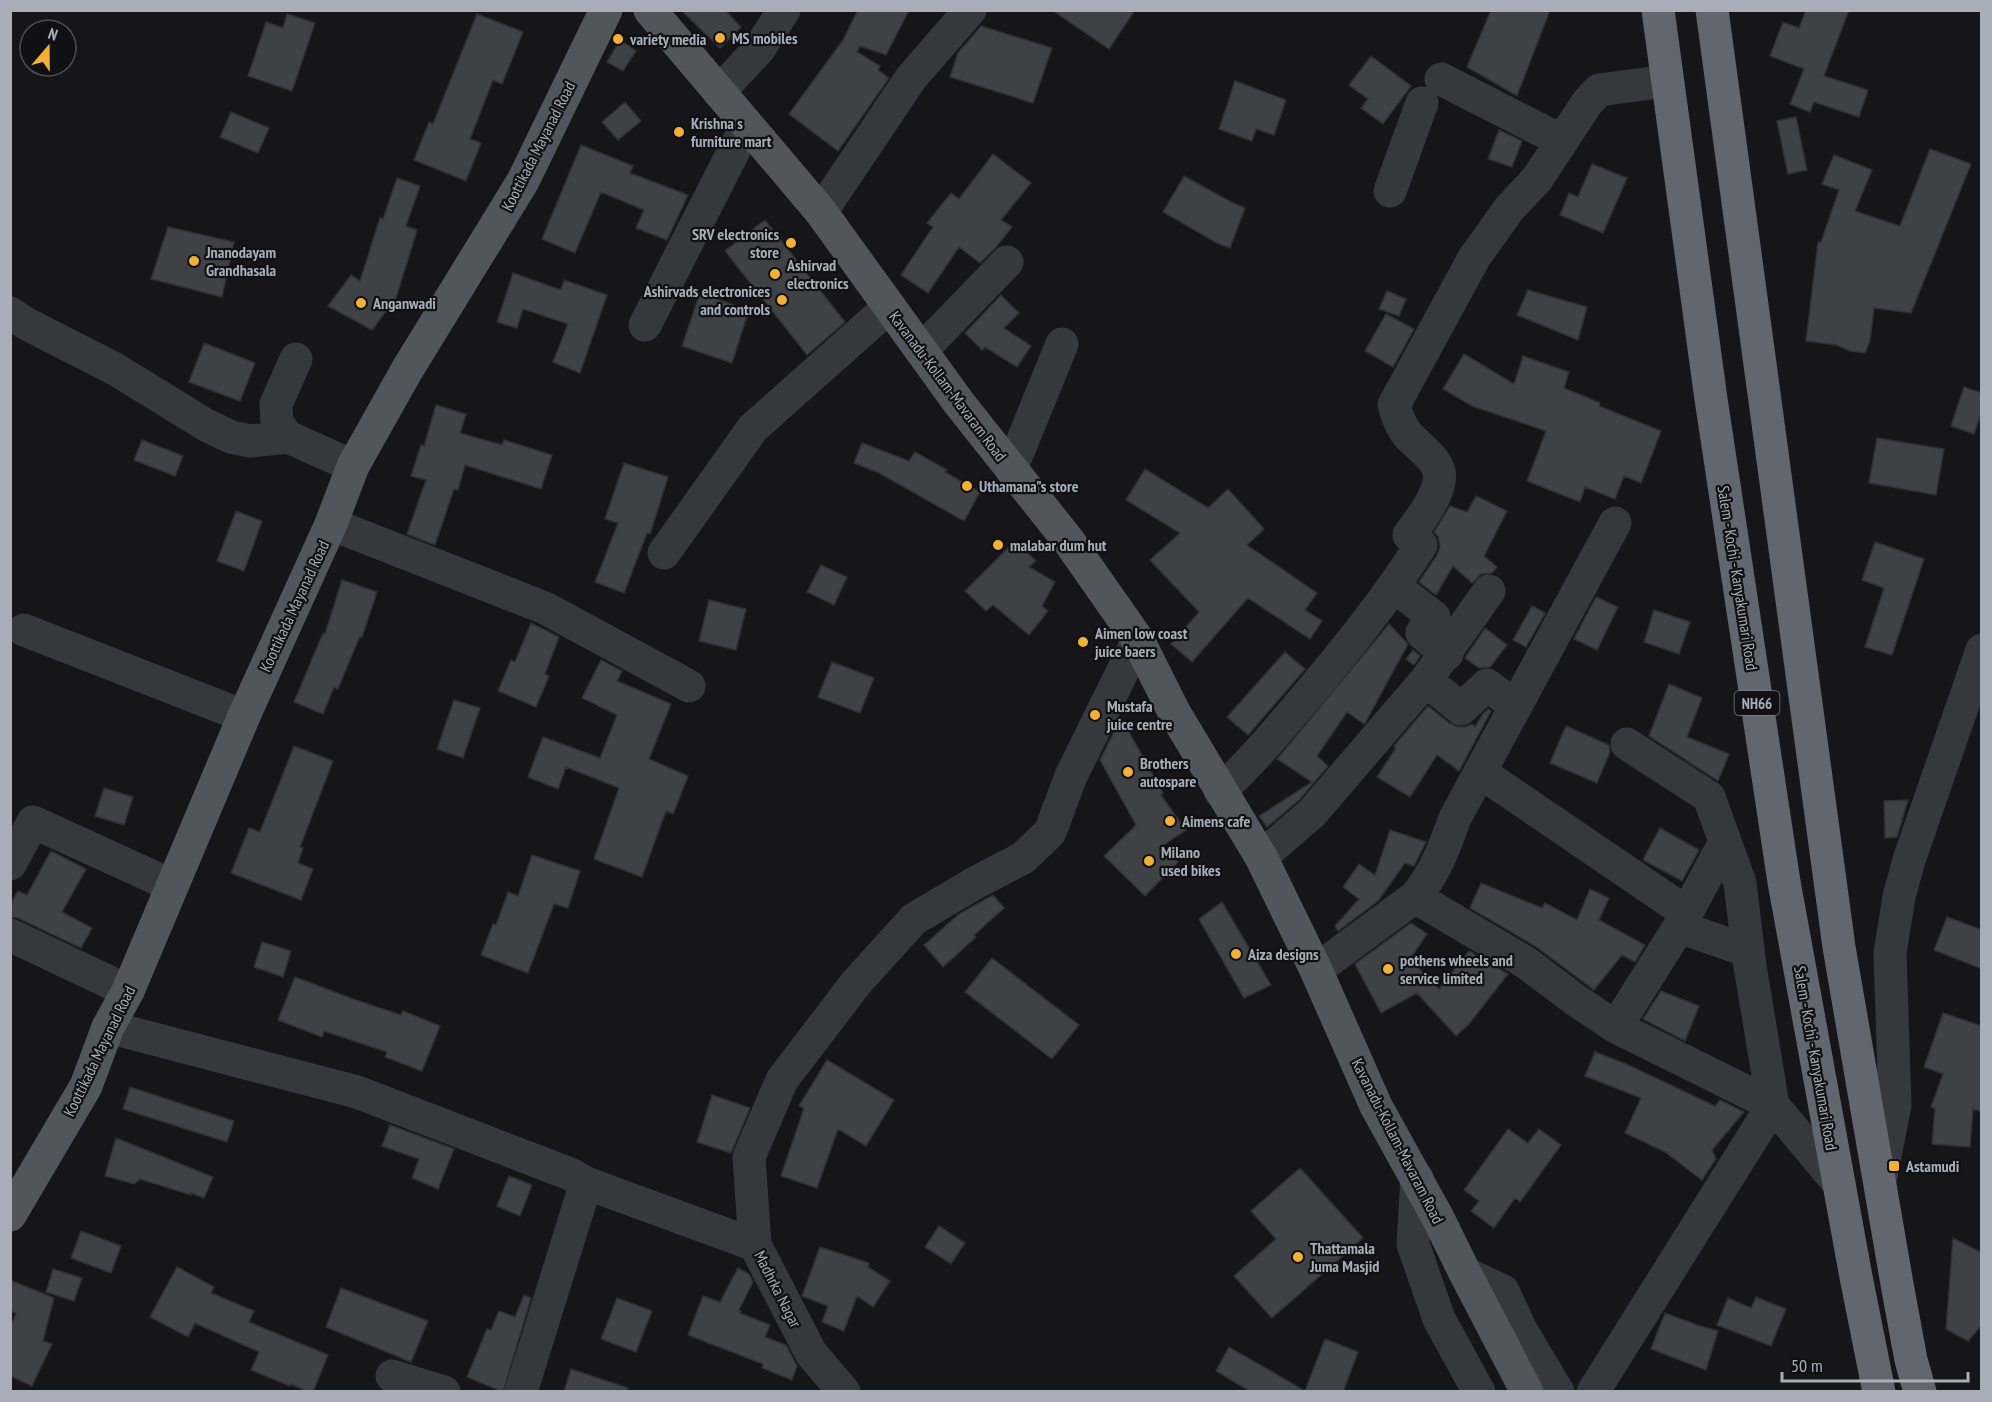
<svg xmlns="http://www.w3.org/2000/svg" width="1992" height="1402" font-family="'PT Sans Narrow',sans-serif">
<rect width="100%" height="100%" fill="#161618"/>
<path fill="#404145" stroke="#303034" stroke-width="1.5" d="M681 10H725L741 27 720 48Z
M858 10H909L886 55 860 46 857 52 880 66 878 70 889 78 838 151 789 114 843 40Z
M1052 10H1135L1109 49Z
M1491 10H1550L1517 96 1467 67Z
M1806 10H1849L1824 76 1868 90 1859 117 1814 102 1810 112 1790 104 1804 69 1770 56 1783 22 1799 28Z
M287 14 315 23 292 91 248 76 266 22 283 28Z
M477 14 523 32 502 84 493 80 470 139 481 143 466 181 414 160 429 122 433 124Z
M981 26 1052 48 1033 103 950 77 958 53Z
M620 40 636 51 623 71 607 62Z
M1371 56 1411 86 1383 124 1361 108 1368 99 1349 85Z
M1235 81 1286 100 1274 135 1256 129 1252 141 1219 129Z
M625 102 641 121 618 140 602 122Z
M231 112 269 128 258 153 220 137Z
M1796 117 1807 170 1788 174 1777 121Z
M1499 130 1522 141 1512 167 1488 159Z
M581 145 633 166 630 173 688 195 667 240 636 228 644 210 601 192 575 253 542 239Z
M1930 149 1971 164 1911 313 1874 308 1870 341 1865 353 1850 351 1837 345 1806 341 1818 242H1821L1839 190 1822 184 1834 155 1872 170 1855 211 1900 226Z
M993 154 1031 183 1001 220 1012 227 996 247 980 263 959 247 928 293 901 275 933 227 927 223 951 193 959 199Z
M1592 164 1627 178 1603 233 1560 215 1569 193 1578 197Z
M1184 176 1231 202 1245 208 1230 248 1217 243 1163 212Z
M397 178 420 186 406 226 417 230 396 298 372 330 328 306 351 275 360 281 380 218 383 219Z
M765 220 845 322 807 355 725 251Z
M168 227 234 242 222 297 151 279Z
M513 273 561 290 564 280 607 295 580 373 553 362 568 324 523 309 517 328 497 322Z
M1528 290 1587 307 1578 340 1517 315Z
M1387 291 1406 299 1399 316 1379 309Z
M700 293 749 310 732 363 682 346Z
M1001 295 1019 313 1004 328 1031 346 1017 367 985 347 982 350 965 333Z
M1386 314 1414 329 1393 367 1365 351Z
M204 343 255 363 240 401 189 382Z
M1464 354 1514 384 1523 356 1569 372 1564 388 1600 403 1599 406 1661 431 1641 483 1624 476 1615 499 1585 487 1580 502 1527 481 1546 431 1472 406 1443 389Z
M1964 387 1982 393V411L1974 434 1951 426Z
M436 405 466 414 460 433 502 445 504 440 552 455 541 489 465 465 458 490 454 489 435 545 407 534 426 480 411 476 421 445 424 446Z
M1877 438 1944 449 1936 495 1869 483Z
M142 440 183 456 175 476 134 460Z
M862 443 909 461 915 452 947 470 945 472 980 492 964 521 879 473 854 463Z
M624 463 668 477 650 534 647 533 624 593 595 582 618 523 605 519Z
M1145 469 1208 508 1228 489 1264 529 1247 545 1317 593 1305 610 1322 621 1310 639 1248 598 1192 662 1171 644 1199 612 1150 560 1180 533 1126 500Z
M1476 496 1507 511 1484 556 1497 567 1492 573 1481 574 1472 583 1453 566 1436 595 1419 582 1437 555 1440 547 1438 536 1434 532 1450 506 1467 512Z
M236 511 262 521 244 571 217 561Z
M1015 541 1036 561 1029 567 1055 582 1042 606 1048 611 1029 635 993 605 986 611 965 591Z
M1875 542 1924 559 1892 655 1865 647 1884 588 1862 580Z
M821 565 847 577 834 605 807 592Z
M342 580 377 592 362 637 360 636 338 689 334 687 323 714 294 702 323 633 325 634Z
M1596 597 1618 607 1597 650 1574 639Z
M709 600 746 609 736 650 699 641Z
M1532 606 1545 613 1526 647 1513 640Z
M1654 610 1690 622 1679 654 1644 642Z
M531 623 559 637 545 674 549 676 536 707 498 691 511 660 515 662Z
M1389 624 1408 644 1365 723 1364 724 1347 712 1317 756 1328 766 1299 800 1267 827 1259 816 1312 782 1277 759Z
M1485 628 1507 645 1490 667 1479 668 1465 658Z
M1413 650 1420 656 1414 665 1406 659Z
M1285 652 1305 669 1248 735 1227 717Z
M601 660 622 671 617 681 671 704 649 759 688 776 673 814 666 811 642 877 594 859 619 788 566 767 558 789 528 777 543 737 600 758 617 715 582 698Z
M832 662 874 678 860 713 818 697Z
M1669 684 1702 698 1687 737 1729 754 1718 781 1649 736Z
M454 700 480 708 463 758 437 749Z
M1428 706 1449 723 1458 727H1465L1472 724 1475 727 1483 714 1488 709 1491 711 1459 771 1437 755 1410 797 1377 777 1396 748 1394 746Z
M1121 718 1163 793 1161 795 1186 830 1162 846 1178 862 1145 896 1104 856 1136 825 1100 760Z
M1566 726 1609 745 1610 752 1597 783 1550 763Z
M294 746 333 761 300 847 303 848 298 863 313 869 301 900 231 873 249 828 260 832Z
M104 788 133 797 124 825 95 816Z
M1908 800 1897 837 1885 838 1884 801Z
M1660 828 1699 850 1682 881 1643 860Z
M1390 830 1426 842 1414 866 1405 863 1378 901 1338 931 1335 926 1359 899 1343 887 1359 864 1375 875Z
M51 851 86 869 62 912 92 928 81 948 18 918 10 917V905L18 891 27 895Z
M532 855 580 871 568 908 554 904 528 973 481 955 493 924 496 925 508 892 518 896Z
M1481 883 1542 908 1545 903 1577 920 1590 889 1609 898 1599 920 1645 945 1635 962 1622 955 1594 990 1535 946 1470 908Z
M993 895 1004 908 974 935 976 937 943 967 924 945 959 914Z
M1222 902 1271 985 1244 998 1199 919Z
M1947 917 1982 930V969L1934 950Z
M1411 923 1427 934 1410 959 1439 989 1469 951 1508 974 1469 1024 1456 1036 1417 993 1381 1013 1355 964Z
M262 942 291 951 283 977 254 967Z
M992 958 1079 1025 1052 1059 965 992Z
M295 977 356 1000 401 1015 403 1011 440 1026 422 1071 385 1057 387 1052 324 1031 322 1037 278 1020Z
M1661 991 1699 1006 1685 1041 1643 1019Z
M1943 1013 1982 1026V1112L1973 1109 1970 1147 1932 1144 1935 1109 1931 1107 1943 1074 1924 1067Z
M1595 1052 1626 1064 1715 1106 1720 1100 1744 1112 1712 1150 1716 1159 1702 1180 1665 1152 1625 1133 1641 1098 1585 1076Z
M827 1060 894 1100 866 1146 838 1129 817 1188 781 1176 804 1108 799 1106Z
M130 1087 234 1121 227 1142 123 1109Z
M712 1095 750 1108 731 1153 697 1142Z
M390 1125 454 1149 438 1189 412 1178 419 1159 382 1146Z
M1508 1129 1528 1143 1539 1129 1561 1145 1520 1202 1515 1198 1494 1228 1471 1211 1479 1201 1464 1190Z
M116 1138 213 1177 204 1198 191 1193V1195L140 1179 134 1184 105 1176Z
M1300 1168 1363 1238 1272 1318 1234 1276 1276 1239 1251 1211Z
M509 1176 532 1185 520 1216 497 1206Z
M939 1226 965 1243 951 1264 925 1247Z
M81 1231 121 1246 111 1273 71 1258Z
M1953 1238 1982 1253V1325L1968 1341 1946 1329Z
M820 1247 869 1263 868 1267 890 1281 873 1307 857 1296 844 1331 822 1322 828 1306 802 1296Z
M177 1267 214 1287 211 1293 254 1311 249 1322 328 1355 313 1392H308L291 1384 290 1386 251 1370 259 1352 195 1323 188 1337 150 1317Z
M738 1268 749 1274 753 1282 739 1310 741 1311 740 1313 770 1325 765 1337 786 1345 797 1366 792 1380 762 1368 763 1364 688 1335 703 1296 720 1302Z
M53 1269 82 1278 74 1301 46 1292Z
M10 1280 54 1298 43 1341 52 1344 32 1386 10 1376V1328L16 1313 10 1311Z
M341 1288 428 1321 411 1362 326 1327Z
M524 1295 531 1298 503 1392 467 1377 487 1329 491 1330 499 1311 515 1317Z
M1756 1297 1786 1309 1771 1346 1717 1325 1728 1298 1751 1308Z
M617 1298 652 1311 636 1352 601 1339Z
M1665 1313 1697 1325 1718 1331 1706 1370 1651 1349Z
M1325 1339 1358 1352 1343 1392H1251L1216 1371 1229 1347 1305 1391Z
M571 1369 628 1388 627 1392H564Z"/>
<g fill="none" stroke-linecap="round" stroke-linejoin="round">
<path stroke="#37383d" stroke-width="33" d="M1441 79 1562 141
M719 92 759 49 784 10
M1390 191 1422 103
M821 212 911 78 970 10
M10 313 25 323 115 369 206 425 231 437 250 441 288 437 353 466
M645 325 747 125
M921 351 1007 262
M288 437 277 423 276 404 296 359
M1011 469 1062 344
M331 524 545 608 689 686
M664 553 753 428 888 308
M1395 587 1434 617 1422 633 1447 654
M24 630 244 716
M1426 680 1461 709 1487 685 1516 706
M1480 772 1687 913
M1220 791C1252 762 1279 729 1307 696 1348 647 1387 599 1421 545L1409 535C1420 520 1435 501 1439 482 1444 462 1419 448 1407 434 1400 425 1397 416 1394 405L1474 258 1509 209 1537 179 1587 103 1599 90 1667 81
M1261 857 1312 813 1426 680 1489 591
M10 864 33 822 171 885
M1415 897 1525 962 1577 1001 1616 1027 1773 1105 1839 1184
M1679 927 1748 951
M10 935 128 991
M1316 970 1415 897C1436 872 1444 848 1455 818L1615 523
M108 1027 357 1092 570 1174 586 1183 755 1245 811 1353 844 1392
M1616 1027 1679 927 1725 842
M1417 1178 1413 1244 1439 1319 1479 1392
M1880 1181 1895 1105 1890 953 1899 897 1909 860 1982 650
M755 1245 749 1157 782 1080 856 983 914 919 975 883 1023 858 1050 832 1071 776 1138 640
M1465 1273 1503 1291 1521 1330 1558 1392
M392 1376 444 1392
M521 1392 586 1183
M1593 1392 1773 1105 1750 966 1740 883 1709 797 1627 744"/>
<path stroke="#53555c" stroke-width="33" d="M650 10 821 212 959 403 1068 540 1138 640 1174 712 1261 857 1316 970 1376 1106 1438 1218 1465 1273 1527 1392
M10 1215 86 1086 108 1027 128 991 244 716 331 524 353 466 407 370 523 181 606 10"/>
<path stroke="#63666e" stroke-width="33" d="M1658 10 1711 399 1784 882 1856 1277 1879 1392
M1712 10 1839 947 1897 1284 1911 1360 1920 1392"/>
</g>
<g fill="#f2b134" stroke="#111113" stroke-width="2">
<circle cx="720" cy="38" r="6"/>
<circle cx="618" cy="39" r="6"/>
<circle cx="679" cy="132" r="6"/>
<circle cx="791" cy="243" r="6"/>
<circle cx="194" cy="261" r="6"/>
<circle cx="775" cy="274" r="6"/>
<circle cx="782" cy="300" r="6"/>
<circle cx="361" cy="303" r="6"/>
<circle cx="967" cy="486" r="6"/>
<circle cx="998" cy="545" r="6"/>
<circle cx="1083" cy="642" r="6"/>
<circle cx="1095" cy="715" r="6"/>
<circle cx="1128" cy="772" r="6"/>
<circle cx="1170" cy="821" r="6"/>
<circle cx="1149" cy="861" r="6"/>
<circle cx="1236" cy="954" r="6"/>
<circle cx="1388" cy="969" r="6"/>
<rect x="1888" y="1160" width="12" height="12" rx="3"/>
<circle cx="1298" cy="1257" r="6"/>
</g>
<g text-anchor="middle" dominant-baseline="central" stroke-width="4.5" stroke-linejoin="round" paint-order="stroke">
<rect fill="#111113" stroke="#7b7e86" stroke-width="1.5" x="1734.5" y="691" width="45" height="24" rx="4.5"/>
<g font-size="15" font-weight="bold" fill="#a8adb8">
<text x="1757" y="703">NH66</text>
</g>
<g font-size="16" font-weight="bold" fill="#a8adb8" stroke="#111113" text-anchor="start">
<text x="732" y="38">MS mobiles</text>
<text x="630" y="39">variety media</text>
<text x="691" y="123">Krishna s<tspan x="691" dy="18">furniture mart</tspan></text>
<text x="779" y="234" text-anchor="end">SRV electronics<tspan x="779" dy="18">store</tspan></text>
<text x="206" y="252">Jnanodayam<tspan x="206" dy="18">Grandhasala</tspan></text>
<text x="787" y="265">Ashirvad<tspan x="787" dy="18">electronics</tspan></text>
<text x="770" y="291" text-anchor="end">Ashirvads electronices<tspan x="770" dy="18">and controls</tspan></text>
<text x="373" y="303">Anganwadi</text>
<text x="979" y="486">Uthamana"s store</text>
<text x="1010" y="545">malabar dum hut</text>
<text x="1095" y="633">Aimen low coast<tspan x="1095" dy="18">juice baers</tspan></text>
<text x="1107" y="706">Mustafa<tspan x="1107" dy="18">juice centre</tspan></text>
<text x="1140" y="763">Brothers<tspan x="1140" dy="18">autospare</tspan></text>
<text x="1182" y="821">Aimens cafe</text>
<text x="1161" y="852">Milano<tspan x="1161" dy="18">used bikes</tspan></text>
<text x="1248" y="954">Aiza designs</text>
<text x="1400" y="960">pothens wheels and<tspan x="1400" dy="18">service limited</tspan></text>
<text x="1906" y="1166">Astamudi</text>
<text x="1310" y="1248">Thattamala<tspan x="1310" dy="18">Juma Masjid</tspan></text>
</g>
<g font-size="16" fill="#a8adb8" stroke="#111113">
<text transform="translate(538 146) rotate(-63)">Koottikada Mayanad Road</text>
<text transform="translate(948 386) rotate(53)">Kavanadu-Kollam-Mavaram Road</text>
<text transform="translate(1738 578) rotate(81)">Salem - Kochi - Kanyakumari Road</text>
<text transform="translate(294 606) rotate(-65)">Koottikada Mayanad Road</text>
<text transform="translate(99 1051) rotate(-64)">Koottikada Mayanad Road</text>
<text transform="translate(1816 1058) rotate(80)">Salem - Kochi - Kanyakumari Road</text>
<text transform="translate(1398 1141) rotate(63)">Kavanadu-Kollam-Mavaram Road</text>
<text transform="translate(778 1289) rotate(63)">Madhrka Nagar</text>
</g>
</g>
<rect width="1992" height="1402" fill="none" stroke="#a8adb8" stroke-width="24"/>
<g transform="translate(48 48) rotate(20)"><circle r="28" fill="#111113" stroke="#4d4f55" stroke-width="1.5"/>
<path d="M0-4.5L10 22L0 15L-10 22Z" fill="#f2b134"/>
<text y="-9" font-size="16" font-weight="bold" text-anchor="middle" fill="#a8adb8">N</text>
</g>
<path d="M1782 1372v9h186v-9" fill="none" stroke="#a8adb8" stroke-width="3"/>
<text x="1791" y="1372" font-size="18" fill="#a8adb8" stroke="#111113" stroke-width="4.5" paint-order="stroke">50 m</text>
</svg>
